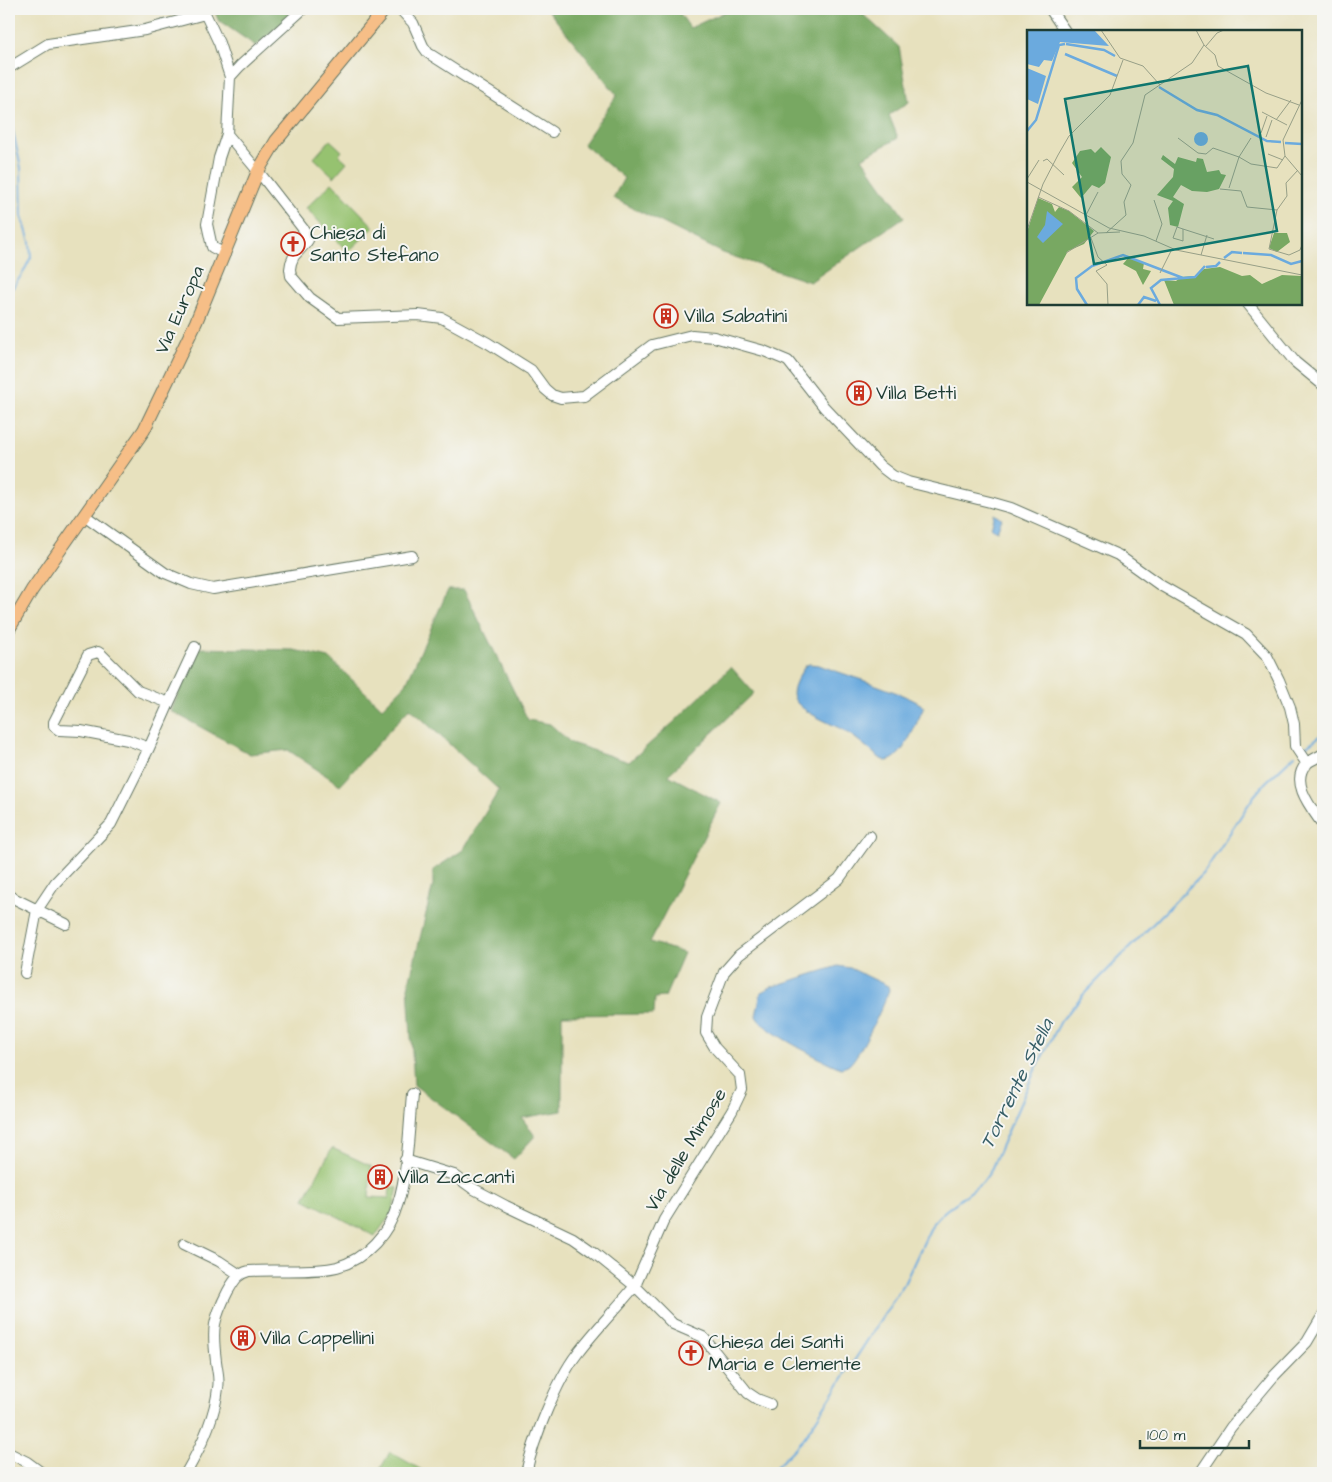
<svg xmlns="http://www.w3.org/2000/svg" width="1332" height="1482" font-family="'Architects Daughter',sans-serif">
<rect width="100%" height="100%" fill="#f6f6f2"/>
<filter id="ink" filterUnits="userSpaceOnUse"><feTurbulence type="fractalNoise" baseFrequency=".02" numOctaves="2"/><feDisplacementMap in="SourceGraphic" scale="10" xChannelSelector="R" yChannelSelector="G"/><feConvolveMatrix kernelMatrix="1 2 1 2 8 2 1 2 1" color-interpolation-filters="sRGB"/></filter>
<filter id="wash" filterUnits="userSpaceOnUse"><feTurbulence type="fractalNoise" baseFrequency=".0096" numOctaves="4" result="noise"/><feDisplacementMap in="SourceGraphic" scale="20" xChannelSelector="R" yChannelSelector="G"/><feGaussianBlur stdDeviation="1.12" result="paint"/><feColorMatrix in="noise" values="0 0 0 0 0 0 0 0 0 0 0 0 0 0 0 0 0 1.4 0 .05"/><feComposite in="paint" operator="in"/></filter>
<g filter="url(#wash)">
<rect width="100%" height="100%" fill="#e7e1be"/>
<path fill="#96c270" stroke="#5a8052" d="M330 140 342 151 339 155 347 162 334 177 314 158Z
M332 183 374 227 348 252 306 208Z
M332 1148 371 1166 369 1197 389 1198 390 1187 398 1188 392 1213 375 1236 304 1199Z
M390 1452 427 1473H378Z"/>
<path fill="#78a862" stroke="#4c724b" d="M214 9H298L256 46 218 20Z
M547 9H677L690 28 731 9H857L899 47 909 102 889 115 898 138 862 158 904 217 810 282 723 253 613 198 624 178 583 144 617 95Z
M448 590H464L528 720 550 724 571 743 629 762 673 723 731 667 754 693 668 775 721 803 650 942 684 953 665 997 655 998 654 1014 562 1015V1111L522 1118 535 1136 514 1159 414 1085 408 987 433 885V870L463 850 499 790 410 708 340 785 288 750 250 754 171 711 198 648 294 650 329 658 382 708 406 684Z"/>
<path fill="#6baade" stroke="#457489" d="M995 514 1002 519 997 531 991 528Z
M809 664 819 665C839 673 913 695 924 707 917 721 903 761 886 761L881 759C868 749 857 738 843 730 831 723 800 712 794 698 790 689 800 674 805 666Z
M838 966 850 968 888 986 889 990C883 1006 861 1054 849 1065 846 1067 844 1067 841 1068 825 1062 761 1030 756 1016L761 992 771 987Z"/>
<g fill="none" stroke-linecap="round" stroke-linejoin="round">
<path stroke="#6baade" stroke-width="2" d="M9 113 21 168 22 216 30 242 31 257 23 273 9 293
M1301 750 1323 734
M770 1473 802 1441 904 1284 932 1225 945 1211 982 1183 990 1172 1035 1070 1061 1021 1083 995 1205 871 1254 796 1266 782 1295 755"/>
</g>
</g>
<g filter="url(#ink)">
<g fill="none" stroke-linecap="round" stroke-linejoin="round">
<g stroke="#657664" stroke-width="12">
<path id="minor" d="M203 9 219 43 230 77 227 134 219 158 207 224 212 247 225 254
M400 9 413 23 423 46 428 53 552 132
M1050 9 1065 31
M9 68 48 44 145 30 205 14
M230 77 240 66 303 9
M227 134 258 171 304 230 308 240 306 243 294 256 291 263 290 269 291 276 310 298 338 318 418 315 442 318 488 343 531 370 545 389 552 395 561 398 584 396 652 345 692 335 714 337 764 351 788 361 824 407 880 466 893 476 908 482 990 502 1011 508 1118 555 1160 585 1246 634 1267 656 1279 680 1290 707 1294 724 1295 746 1307 764
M1248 304 1295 362 1323 385
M84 515 165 573 191 584 213 589 412 556
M169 703 195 647
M1323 754C1318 757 1311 760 1306 764 1289 783 1313 810 1323 825
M9 896 66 924
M25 973 37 910 55 883 111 824 149 748 128 740 81 731 59 730 54 726V722L88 655 98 652 101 654 138 691 169 703 149 748
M405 1160 454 1175 472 1188 506 1206 573 1238 593 1252 635 1286C616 1309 595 1330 577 1354 557 1380 533 1440 526 1473
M184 1244 219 1261 240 1275
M770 1404 757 1399 748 1393 703 1337 673 1324 635 1286 664 1220 732 1111 742 1090 740 1075 715 1048 706 1033 707 1017 724 972 739 955 839 879 870 836
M9 1453 27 1462 42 1473
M186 1473C201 1447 215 1418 218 1388 220 1379 217 1370 216 1361 212 1329 213 1320 228 1291 234 1281 237 1274 249 1271 275 1269 313 1273 337 1267 366 1259 390 1232 398 1203 408 1172 409 1127 412 1094
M1200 1473 1231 1427 1273 1377 1307 1342 1323 1315"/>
</g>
<g stroke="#657664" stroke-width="14">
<path id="major" d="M9 629 32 590 144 430 196 322 258 171 276 141 385 9"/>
</g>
<use href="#minor" stroke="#fff" stroke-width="10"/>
<use href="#major" stroke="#f6be87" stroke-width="12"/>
</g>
</g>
<defs>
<g id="church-ring" transform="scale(1.25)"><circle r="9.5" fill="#f6f6f2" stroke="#c8321e" stroke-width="1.5"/><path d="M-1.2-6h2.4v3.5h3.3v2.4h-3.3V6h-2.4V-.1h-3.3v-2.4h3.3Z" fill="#c8321e"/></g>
<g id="building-ring" transform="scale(1.25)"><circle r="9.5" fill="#f6f6f2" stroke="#c8321e" stroke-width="1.5"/><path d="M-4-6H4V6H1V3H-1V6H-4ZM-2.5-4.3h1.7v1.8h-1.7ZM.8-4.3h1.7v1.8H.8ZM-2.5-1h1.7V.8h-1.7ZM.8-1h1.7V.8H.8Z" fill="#c8321e"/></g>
</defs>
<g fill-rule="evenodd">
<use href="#church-ring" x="293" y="244"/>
<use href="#building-ring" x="666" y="316"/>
<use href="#building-ring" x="859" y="393"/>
<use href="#building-ring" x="380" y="1177"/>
<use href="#building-ring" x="243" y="1338"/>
<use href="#church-ring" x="691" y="1353"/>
</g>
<g text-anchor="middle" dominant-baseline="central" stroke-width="4" stroke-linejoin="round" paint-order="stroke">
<g font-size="19" fill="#1f3d34" stroke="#f6f6f2" text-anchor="start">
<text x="310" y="233">Chiesa di<tspan x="310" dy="22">Santo Stefano</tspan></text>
<text x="684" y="316">Villa Sabatini</text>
<text x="876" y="393">Villa Betti</text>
<text x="398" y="1177">Villa Zaccanti</text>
<text x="260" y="1338">Villa Cappellini</text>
<text x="708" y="1342">Chiesa dei Santi<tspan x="708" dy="22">Maria e Clemente</tspan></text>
</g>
<g font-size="19" fill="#1f3d34" stroke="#f6f6f2">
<text transform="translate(180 310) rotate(-66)">Via Europa</text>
<text transform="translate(686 1150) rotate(-59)">Via delle Mimose</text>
</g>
<g font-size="20" font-style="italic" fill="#365e67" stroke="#f6f6f2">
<text transform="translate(1017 1084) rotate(-64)">Torrente Stella</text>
</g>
</g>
<g transform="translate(1027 30)">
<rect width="275" height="275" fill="#e7e1be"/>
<path d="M74 117 84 127 78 153 72 158 65 155 54 168 45 157 55 147 45 133 53 121 64 119 68 123ZM136 125 148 134 151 127 169 132 170 128 176 129 180 142 192 140 194 144 199 145 192 159 180 162 165 161 154 155 146 167 157 174 151 197 143 195 141 178 146 171 130 165 146 147 147 139 134 129ZM11 168 25 174 28 182 32 177 42 181 67 201 57 214 41 221 12 275H0V202ZM247 203H260L263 212 250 222 242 218ZM102 227 117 233 116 239 124 241 116 255 109 241 96 234ZM193 237 215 246 223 245 235 254 255 245 275 246V275H147L137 250 149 251 154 247 168 246 177 239Z" fill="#78a862"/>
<path d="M0 0H67L82 16 33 12 25 31 17 30 12 37 0 34ZM0 38 19 46 11 74 0 69ZM167 109a7 7 0 1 1 14 0a7 7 0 1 1-14 0ZM20 181 36 194 16 213 10 207 18 195Z" fill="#6baade"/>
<path fill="none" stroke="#6baade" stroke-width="2.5" d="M39 14 77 20 88 26M38 24 90 46M132 57 170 80 190 85 240 111 254 112M0 101 9 90 32 15 38 14M258 113 275 114M216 223 244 225 264 234 275 231M197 228 205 222 215 223M179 237 189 236 193 232M60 275 50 259 49 248 65 236 96 225 156 248M111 275 117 267 129 271M133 275 124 258 134 250 168 247 178 236"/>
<path fill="none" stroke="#979f87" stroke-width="1" d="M74 0 93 28 116 36 133 55M169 0 177 15 188 25 191 36 239 63 272 75M179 16 190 3 197 0M275 70 256 110 258 126 275 146M235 82 260 95M249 90 264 70M234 103 240 86M239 107 245 90M151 108 171 123 179 124 186 118 212 127 224 108M241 124 256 130M16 131 20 129 37 145M0 149 12 130M0 152 82 198 117 206 149 220 275 245M202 158 212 127 224 134 250 138 258 126M193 159 214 161 220 177 250 180 260 166 259 153 271 140M11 167 42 181 71 203M127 170 135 194 129 211M250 180 242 219 262 225 273 220 275 215M59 185 71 162M156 199 150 197 146 208 156 211V199L187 209M0 200 16 154 31 125 42 106 83 65 96 30M79 203 99 185 97 172 104 155 95 144 94 131 106 113 118 65 165 33 177 15M64 208 71 227 80 235 69 241 80 254 81 275M39 223 71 203 93 202M174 225 180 205M133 243 145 219"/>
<path fill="#0f766e" fill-opacity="0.15" stroke="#0f766e" stroke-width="2.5" d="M221 36 250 201 67 234 38 69Z"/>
<rect width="275" height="275" fill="none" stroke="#1f3d34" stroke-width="2.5"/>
</g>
<rect width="1332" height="1482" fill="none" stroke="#f6f6f2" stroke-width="30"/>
<path d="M1140 1440v8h109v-8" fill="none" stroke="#1f3d34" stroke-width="2.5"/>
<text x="1147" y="1440" font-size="15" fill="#1f3d34" stroke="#f6f6f2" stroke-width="4" paint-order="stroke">100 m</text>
</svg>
